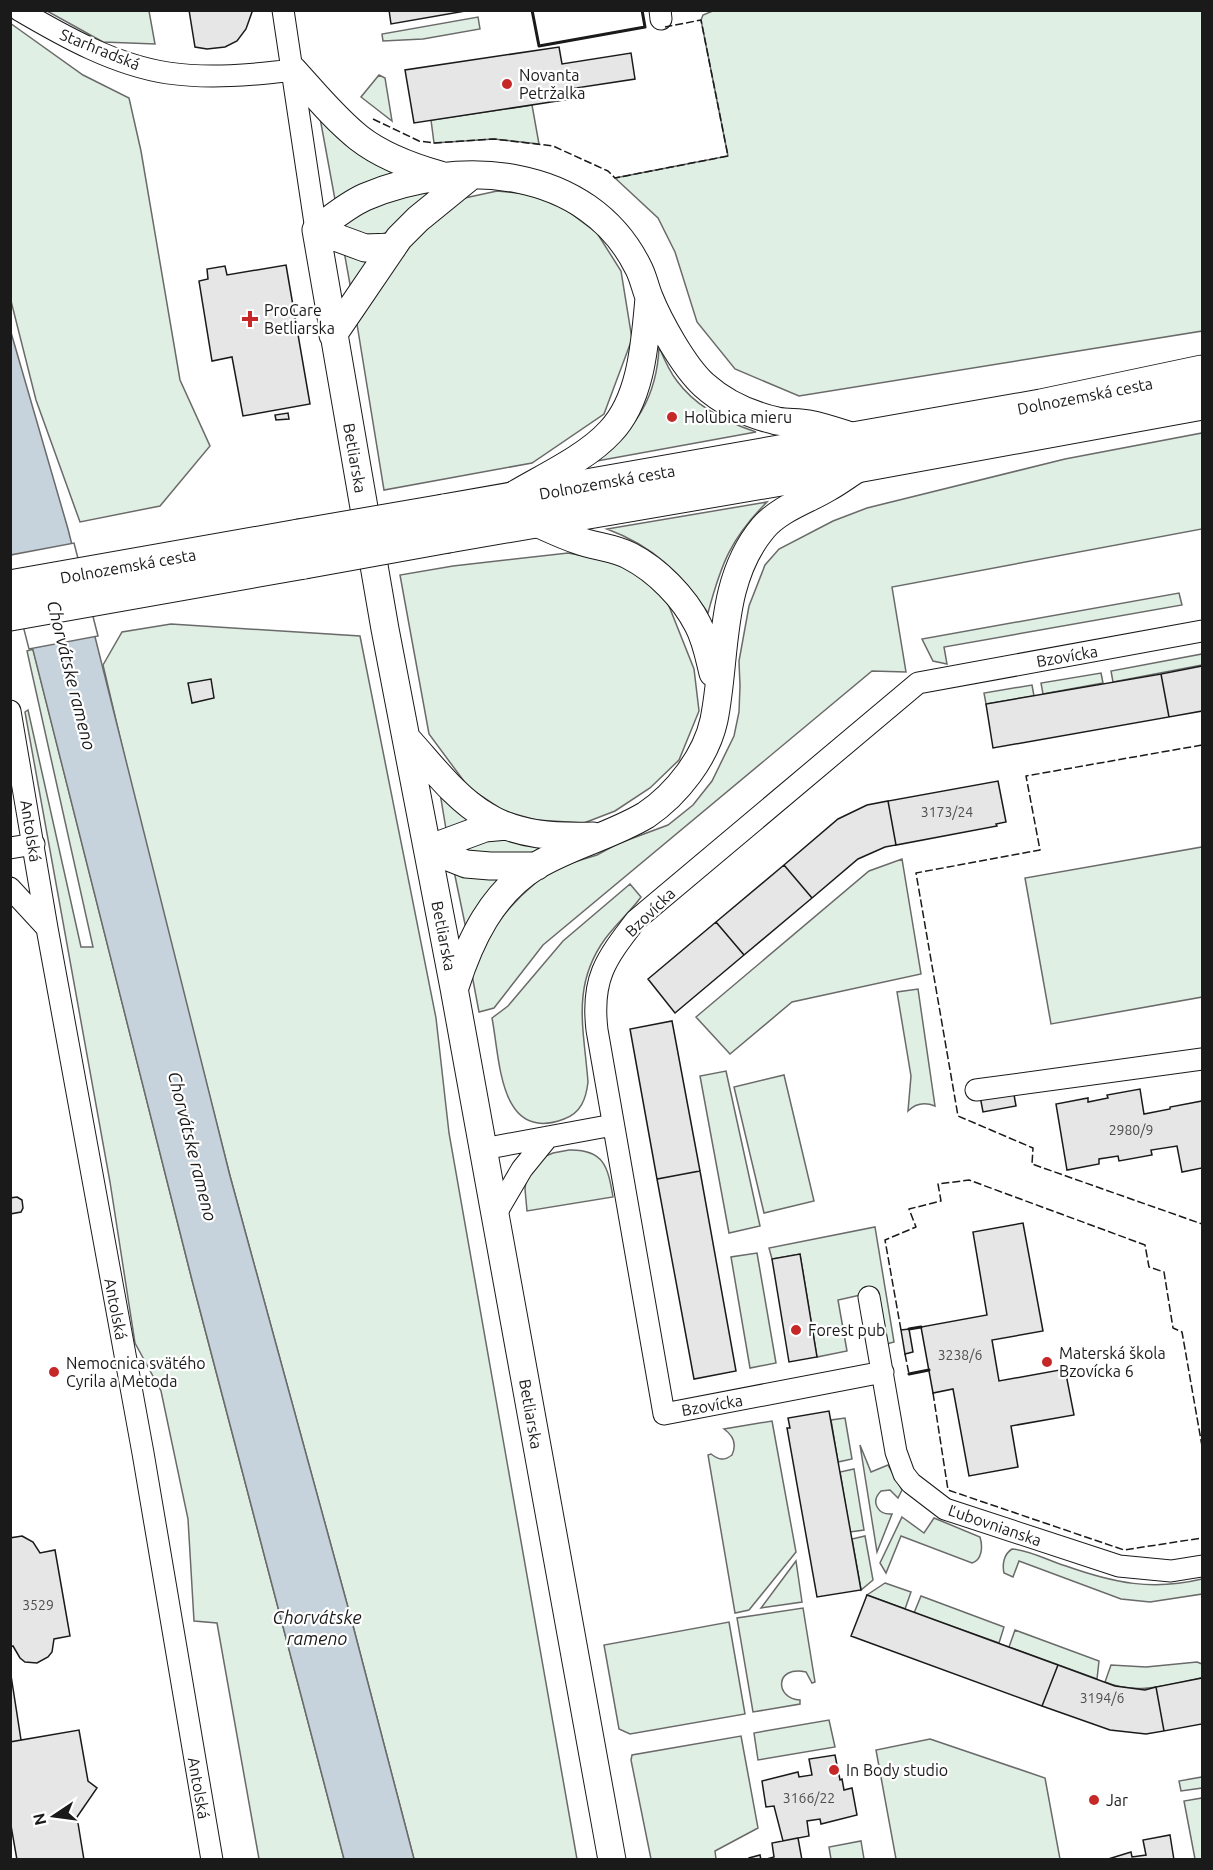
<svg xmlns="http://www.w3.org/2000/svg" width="1213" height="1870" font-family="Ubuntu,sans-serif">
<rect width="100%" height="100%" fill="#fff"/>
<path fill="#e0efe3" stroke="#6a6a6a" stroke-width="1.5" d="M715 10 1202 11V331L799 396 735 369 697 322 675 252 658 218 615 178 728 156 701 20 703 15Z
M47 11H149L155 44 103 42Z
M478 17 480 29 423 39 383 41 382 34Z
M10 23 83 75 129 98 141 151 180 380 210 446 160 506 80 522 36 400 11 301Z
M379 75 385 78 392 121 361 97Z
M532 105 539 144 494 139 434 143 431 120Z
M320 118 409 176 336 205Z
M447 182 399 229 378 235 344 233 339 228 359 210Z
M497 191 537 195 565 209 597 233 621 271 632 339 604 414 532 463 384 490 356 318 394 263 451 201Z
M344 251 378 255 351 290Z
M659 347C664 359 669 371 677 381 696 407 726 422 756 432L597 461C635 429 657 398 659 347Z
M1202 433V529L892 587 906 672 872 671 543 945 494 1008 479 1012 472 975 478 951 501 917 521 896 551 869 597 855 617 844 668 825 693 805 712 781 734 736 739 712 740 686 739 661 749 606 765 565 779 549 833 521 867 508 1065 459Z
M767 502C731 538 721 564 708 613 681 573 653 546 607 529Z
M568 553 623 563 665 596 694 669 699 711 679 760 650 788 615 811 584 823 536 820 504 811 469 788 429 734 400 575 453 566Z
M1179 593 1182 605 944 647 947 664 933 661 922 639Z
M171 624 360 636 436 1018 449 1133 577 1859H414L352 1622 230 1176 141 827 103 665 122 632Z
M33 649 192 1280 344 1859H259L217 1623 194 1621 188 1519 161 1391 135 1343 110 1182 25 712 28 710 81 947H93L27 651Z
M1202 654V665L1113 682 1111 671Z
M1101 673 1103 683 1043 694 1041 683Z
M1032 685 1034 696 986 704 984 693Z
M439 787 477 818 446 829Z
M486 835 550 847 516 857 452 853Z
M1202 847V997L1051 1024 1025 878Z
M902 859 921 974 792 1002 730 1054 696 1017 869 871Z
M454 871 507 876 466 929Z
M630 884 641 897C630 912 616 924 605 939 571 986 584 1029 588 1082 586 1099 581 1113 564 1119 499 1144 500 1059 492 1018L508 1006 563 941Z
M918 989 935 1106C925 1102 916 1103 908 1111L911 1076 897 992Z
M726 1071 760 1226 729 1233 700 1076Z
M784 1075 814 1201 764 1213 734 1087Z
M569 1150C604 1149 608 1167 613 1197L527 1211 525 1189 526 1181 541 1158 553 1153Z
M875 1227 894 1342 883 1345 874 1292 838 1300 847 1351 817 1357 800 1254 772 1259 769 1248Z
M757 1253 776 1363 750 1368 731 1257Z
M845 1418 852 1459 838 1462 831 1420Z
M772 1421 796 1552 749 1610 735 1613 708 1455 711 1454C719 1460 724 1461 732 1455 737 1444 734 1436 724 1429Z
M860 1445 871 1472 888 1465 902 1490 898 1498 890 1490 881 1491C870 1502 878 1515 892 1514L877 1552Z
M854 1469 864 1530 850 1532 840 1472Z
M902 1517 924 1533 934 1518 980 1537C983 1547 982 1560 972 1563L901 1536 886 1573 880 1563Z
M865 1536 873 1580 861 1590 852 1539Z
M1012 1549C1030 1550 1049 1561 1066 1566 1114 1583 1152 1591 1202 1579V1594L1150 1602 1121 1599 1019 1561 1013 1577 1004 1573C1002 1564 1004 1554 1012 1549Z
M796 1561 802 1602 761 1608Z
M885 1583 911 1592 905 1609 867 1595Z
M921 1596 1004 1627 999 1643 914 1613Z
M803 1608 815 1682 812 1683 806 1672C774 1665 775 1699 800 1700V1704L753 1712 737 1618Z
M729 1622 745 1714 630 1734 619 1729 604 1645Z
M1015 1630 1099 1661 1097 1679 1009 1647Z
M1197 1662 1202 1664V1678C1171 1684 1137 1696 1105 1682L1111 1665 1146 1667Z
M829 1720 835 1747 758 1760 754 1733Z
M741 1736 758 1828 715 1851 716 1859H651L631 1760 632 1755Z
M930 1739 1045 1778 1060 1859H896L876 1750Z
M1202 1777V1788L1181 1791 1179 1781Z
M1202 1798V1859H1195L1184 1801Z
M861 1841 864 1859H831L829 1847Z"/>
<path fill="#c6d2dc" stroke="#6a6a6a" stroke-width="1.5" d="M10 329 68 529 230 1176 352 1622 414 1859H344L192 1280 11 563Z"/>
<path fill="#fff" stroke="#6a6a6a" stroke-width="1.5" d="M74 543 98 636 29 649 10 575 11 555Z"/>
<path fill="#e6e6e6" stroke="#1a1a1a" stroke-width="1.5" d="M189 10H252V12L246 29 237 41 225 47 207 49 195 47Z
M389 10H471L391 24Z
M559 47 562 64 631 53 635 79 569 89 571 99 414 123 405 70Z
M286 265 310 404 243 416 232 357 212 361 199 281 208 279 207 269 225 266 227 275Z
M288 413 289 419 276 420 275 415Z
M1202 666V711L1169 717 1161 674Z
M1161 674 1169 717 993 748 986 704Z
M211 679 214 698 192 703 188 683Z
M998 781 1006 822 996 824 997 826 896 845 888 801Z
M888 801 896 845 885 847 858 859 812 898 784 865 838 819 867 805Z
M784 865 812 898 744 955 716 922Z
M716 922 744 955 675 1013 648 979Z
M672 1021 700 1171 657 1179 630 1029Z
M1013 1089 1016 1106 983 1112 980 1096Z
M1140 1089 1144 1114 1170 1109V1107L1202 1101V1168L1182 1172 1177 1146 1151 1150 1152 1155 1119 1161 1118 1156 1099 1159V1164L1067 1170 1056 1104 1088 1098V1102L1108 1098 1107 1095Z
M700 1171 736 1371 694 1379 657 1179Z
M17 1197 22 1200 23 1208 21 1212 10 1214V1198Z
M1023 1223 1043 1331 992 1340 999 1381 1065 1369 1074 1415 1011 1426 1018 1467 969 1476 953 1389 933 1393 921 1327 987 1315 973 1232Z
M800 1254 817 1357 789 1362 772 1259Z
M909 1329 913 1352 905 1354 901 1330Z
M829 1411 861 1590 817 1597 787 1428H790L788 1418Z
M22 1536 33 1542 40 1553 55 1550 70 1636 54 1639 52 1652 48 1657 37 1663 25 1662 20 1658 13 1646 10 1647V1538Z
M867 1595 1058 1665 1042 1706 851 1636Z
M1058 1665 1115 1686 1145 1690 1156 1687 1164 1731 1146 1734 1110 1730 1042 1706Z
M10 1669 21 1740 10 1742Z
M1202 1678V1724L1164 1731 1156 1687Z
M79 1730 88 1781 97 1788 77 1817 84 1860H17L10 1820V1742Z
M835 1755 840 1780 842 1779 844 1790 852 1788 857 1815 821 1824 820 1819 807 1821 809 1836 783 1841 774 1806 766 1807 762 1781 798 1772 799 1777 812 1775 809 1759Z
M1170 1835 1174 1860H1105L1131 1852 1132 1857 1146 1855 1143 1840Z
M798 1838 802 1860H763L774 1857 772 1843Z
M760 1855 761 1860H748L749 1858Z"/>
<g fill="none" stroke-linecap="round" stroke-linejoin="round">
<g stroke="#1a1a1a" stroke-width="23">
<path id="minor" d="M19 10C65 37 115 65 168 73 209 79 252 75 293 70
M283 10 316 230
M660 10 661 19
M10 711 47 928 143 1453 212 1860
M10 848 34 844
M10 888 46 927
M976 1090 1202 1059
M483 1149 613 1125
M495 1215 522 1169 548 1137
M869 1297 896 1452 904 1474 911 1483 945 1509 1119 1566 1171 1571 1202 1566
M883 1372 664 1414 597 1030C591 979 605 960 636 920L918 683 1202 631"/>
</g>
<g stroke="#1a1a1a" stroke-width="29">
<path id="tertiary" d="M293 70C314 93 334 118 359 138 382 156 412 167 440 175
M316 230 385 629 454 988 612 1860
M316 230C332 218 347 205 365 197 458 157 588 166 638 267 643 276 645 287 649 297 659 322 684 367 704 385 724 403 751 415 777 421 787 423 798 422 809 424 825 427 841 433 857 438
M316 230 365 248 393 247
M333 335 399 238 418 219 472 175
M514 495C544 477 586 458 610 432 642 399 645 341 649 298
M534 522C548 528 562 535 577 540 595 547 613 547 630 556 657 570 684 597 698 625 706 640 709 657 713 673
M407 739C431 765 455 798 486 816 518 836 557 837 593 836
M428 849 466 864 490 866H537
M428 849 485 828 507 826
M455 987C470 940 492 893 536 866 571 845 611 836 646 815 677 794 706 757 714 720 727 655 718 582 763 528 780 508 808 500 829 487 840 481 850 473 860 467"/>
</g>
<g stroke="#1a1a1a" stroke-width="35">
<path id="primary" d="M444 511 1041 406 1202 372
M448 536 862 465 1202 403
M10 587 299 536
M10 614 304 562"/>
</g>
<use href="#minor" stroke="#fff" stroke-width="21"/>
<use href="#tertiary" stroke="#fff" stroke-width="27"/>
<use href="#primary" stroke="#fff" stroke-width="33"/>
<g stroke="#1a1a1a" stroke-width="35" stroke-linecap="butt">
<path id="primary-bridge" d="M299 536 444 511
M304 562 448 536"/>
</g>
<use href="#primary-bridge" stroke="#fff" stroke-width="33"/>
<path stroke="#1a1a1a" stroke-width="1.5" stroke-dasharray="8 3" stroke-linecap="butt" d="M373 119 419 141 434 143 494 139 553 146 608 171 615 178 728 156 701 20 665 27
M1202 745 1026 776 1040 850 916 873 958 1116 1033 1148 1032 1164 1202 1224
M901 1330 885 1240 916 1227 909 1209 941 1201 938 1184 969 1180 1145 1245 1149 1267 1164 1272 1173 1328 1182 1332 1202 1446
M905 1354 909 1374
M933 1393 948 1490 1124 1550 1202 1538"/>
<path stroke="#1a1a1a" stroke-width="3" d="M532 10 539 46 645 27 642 10
M909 1329 921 1327
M909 1374 929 1370"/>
</g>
<g fill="#c62828" stroke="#fff" stroke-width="2">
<circle cx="507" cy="84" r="6"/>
<path d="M247 310h6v6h6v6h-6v6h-6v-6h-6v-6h6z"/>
<circle cx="672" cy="417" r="6"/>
<circle cx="796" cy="1330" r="6"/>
<circle cx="1047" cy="1362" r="6"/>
<circle cx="54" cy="1372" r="6"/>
<circle cx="834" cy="1770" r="6"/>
<circle cx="1094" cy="1800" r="6"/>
</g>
<g text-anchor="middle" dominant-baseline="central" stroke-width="4.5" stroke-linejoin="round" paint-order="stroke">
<g font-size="14" fill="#4d4d4d">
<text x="947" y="812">3173/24</text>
<text x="1131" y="1130">2980/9</text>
<text x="960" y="1355">3238/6</text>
<text x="38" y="1605">3529</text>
<text x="1102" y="1698">3194/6</text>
<text x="809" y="1798">3166/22</text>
</g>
<g font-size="16" fill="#1a1a1a" stroke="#fff">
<text transform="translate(100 49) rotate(22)">Starhradská</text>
<text transform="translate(1085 396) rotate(-11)">Dolnozemská cesta</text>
<text transform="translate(355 458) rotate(80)">Betliarska</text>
<text transform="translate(607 482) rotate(-10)">Dolnozemská cesta</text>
<text transform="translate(128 566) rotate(-10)">Dolnozemská cesta</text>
<text transform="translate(1067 656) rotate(-10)">Bzovícka</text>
<text transform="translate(31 831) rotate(81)">Antolská</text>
<text transform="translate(650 912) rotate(-44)">Bzovícka</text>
<text transform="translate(444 936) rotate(79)">Betliarska</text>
<text transform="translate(116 1309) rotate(79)">Antolská</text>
<text transform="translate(712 1405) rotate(-10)">Bzovícka</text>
<text transform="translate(531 1414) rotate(80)">Betliarska</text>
<text transform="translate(995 1525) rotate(19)">Ľubovnianska</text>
<text transform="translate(199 1788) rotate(80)">Antolská</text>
</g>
<g font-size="16" fill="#1a1a1a" stroke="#fff" text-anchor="start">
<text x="519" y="75">Novanta<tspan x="519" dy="18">Petržalka</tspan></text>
<text x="264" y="310">ProCare<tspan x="264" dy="18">Betliarska</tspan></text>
<text x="684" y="417">Holubica mieru</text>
<text x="808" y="1330">Forest pub</text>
<text x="1059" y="1353">Materská škola<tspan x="1059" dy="18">Bzovícka 6</tspan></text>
<text x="66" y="1363">Nemocnica svätého<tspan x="66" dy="18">Cyrila a Metoda</tspan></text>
<text x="846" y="1770">In Body studio</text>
<text x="1106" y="1800">Jar</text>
</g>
<g font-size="18" font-style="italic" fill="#1a1a1a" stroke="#fff">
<text transform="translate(72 675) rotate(76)">Chorvátske rameno</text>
<text transform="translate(193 1146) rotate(76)">Chorvátske rameno</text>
<text x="317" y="1617">Chorvátske<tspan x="317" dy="21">rameno</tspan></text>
</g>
</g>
<rect width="1213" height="1870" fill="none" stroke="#1a1a1a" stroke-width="24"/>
<g transform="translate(54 1816) rotate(257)" stroke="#ffffff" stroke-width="4.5" paint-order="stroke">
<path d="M0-4.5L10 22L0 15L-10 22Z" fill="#1a1a1a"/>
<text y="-9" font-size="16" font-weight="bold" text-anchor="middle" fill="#1a1a1a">N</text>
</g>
</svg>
